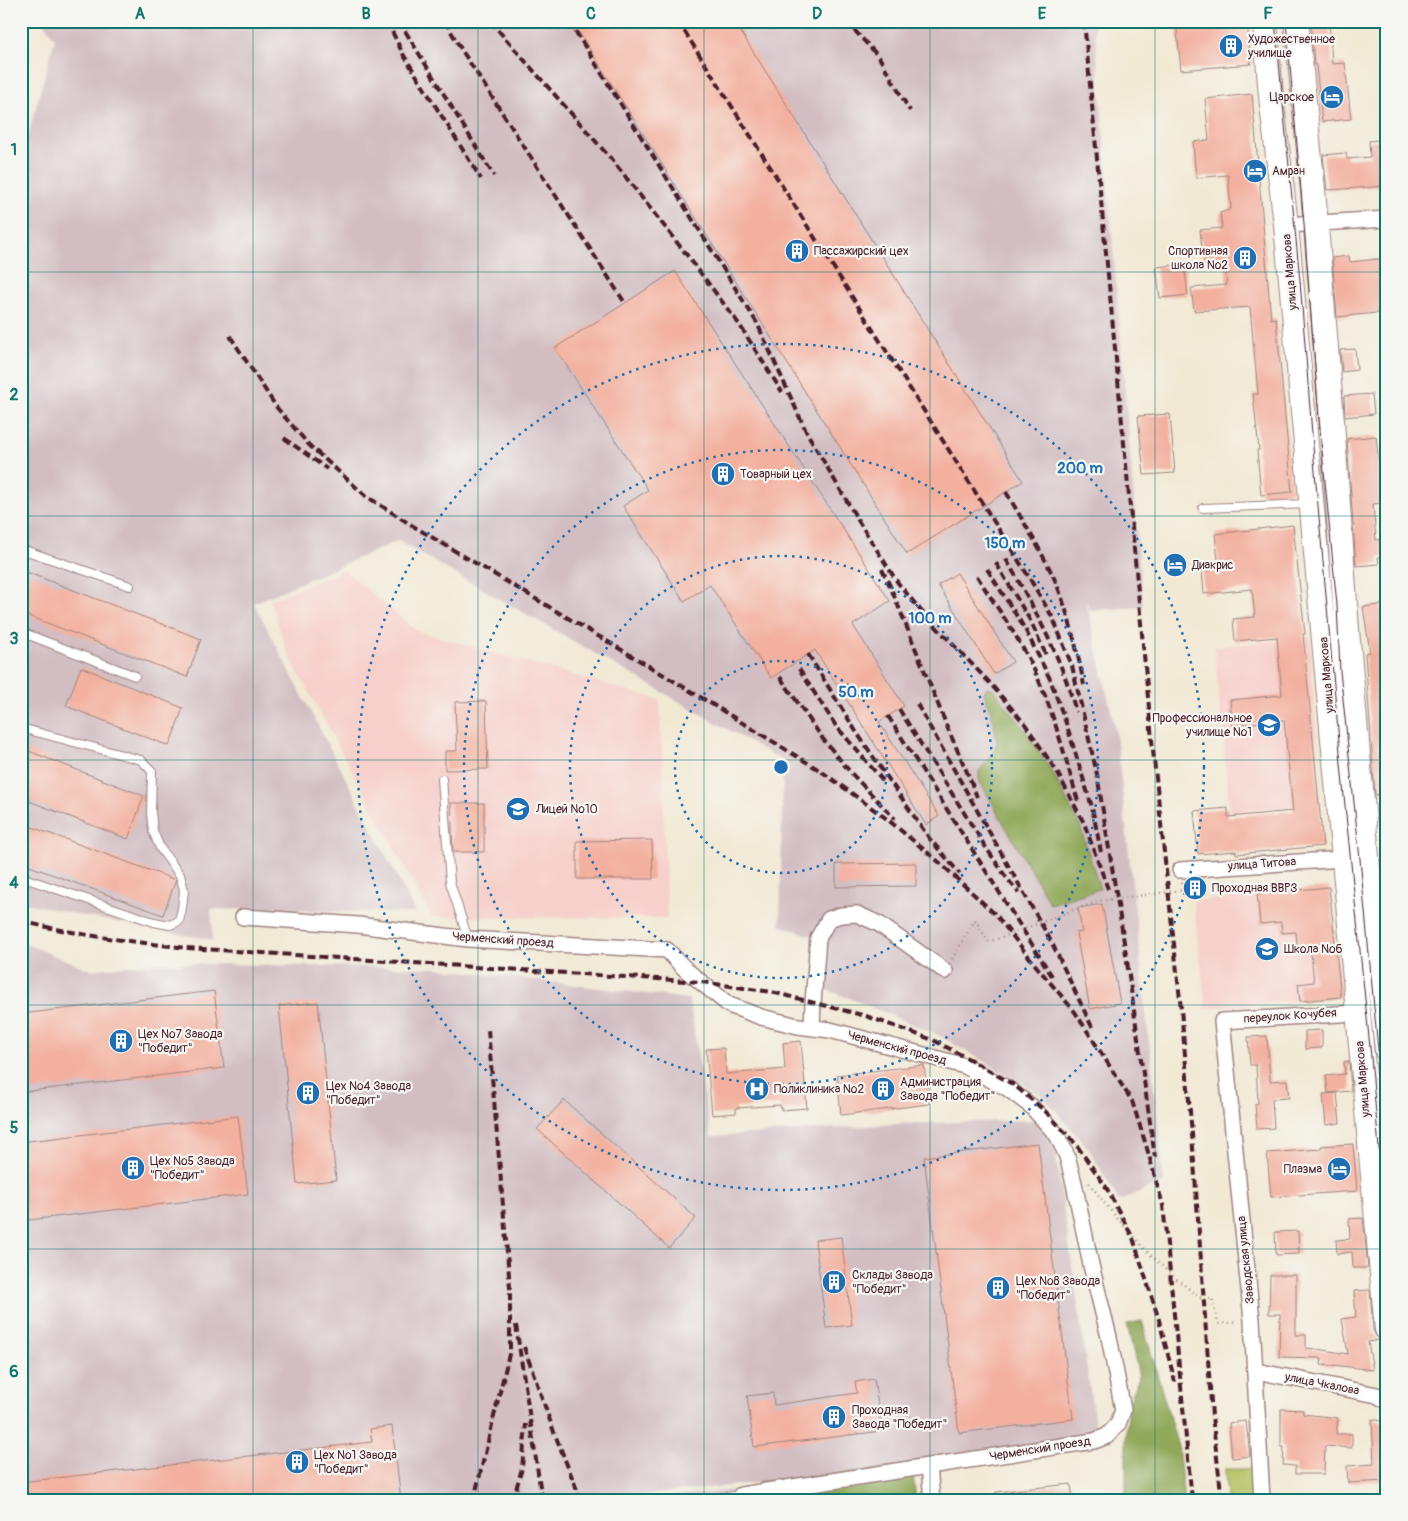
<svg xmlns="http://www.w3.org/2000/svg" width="1408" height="1521" font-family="Pangolin,sans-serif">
<rect width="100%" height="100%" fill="#f6f6f2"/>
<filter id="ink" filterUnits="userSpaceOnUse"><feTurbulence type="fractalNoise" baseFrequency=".02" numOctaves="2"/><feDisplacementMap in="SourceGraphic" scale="10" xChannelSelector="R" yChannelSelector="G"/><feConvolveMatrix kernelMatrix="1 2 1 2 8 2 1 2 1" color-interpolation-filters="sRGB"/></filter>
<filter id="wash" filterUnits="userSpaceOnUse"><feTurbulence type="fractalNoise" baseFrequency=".0096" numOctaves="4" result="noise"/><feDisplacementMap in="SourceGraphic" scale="20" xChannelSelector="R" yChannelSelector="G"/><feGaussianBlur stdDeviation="1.12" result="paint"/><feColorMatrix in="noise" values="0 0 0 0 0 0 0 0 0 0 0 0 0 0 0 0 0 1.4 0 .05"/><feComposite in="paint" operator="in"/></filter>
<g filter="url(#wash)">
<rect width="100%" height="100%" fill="#f2e9d5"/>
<path fill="#f7d0cb" d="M344 570 417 631 660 700 667 918 432 917 288 654 270 600Z
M1310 637 1320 803 1230 812 1214 647Z
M1329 887 1341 997 1206 1008 1193 901Z"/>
<path fill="#d2bec2" d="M42 21H1094L1143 606 1090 611 1085 596 1116 733 1164 1182 1119 1201 1089 1149 1043 1096 940 1036 852 999 819 987 828 942 780 925 783 761 398 541 254 603 416 913 211 909 213 940 93 918 21 902V160L55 39Z
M21 942 91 970 155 963 436 968 689 999 711 1137 895 1124 1038 1120 1055 1148 1098 1445 912 1467 594 1500H21Z
M759 1487 760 1500H644Z"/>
<path fill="#b6c365" stroke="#807148" d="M1225 1469H1252L1253 1500H1227Z"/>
<path fill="#90a95a" stroke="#6d6442" d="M989 687 993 689 1023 727 1053 773 1080 826 1100 889 1050 904 980 782 979 778V771L993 755 997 742 993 718 984 693 986 688Z
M1142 1321 1178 1447 1184 1500H1126V1438L1129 1404 1139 1377 1127 1324Z
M912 1467 916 1500H760L758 1482Z"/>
<g id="blocks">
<path fill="#f3b09f" d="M572 21H734L1023 481 907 554Z
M1176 21H1247L1251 64 1181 70Z
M1311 21H1329L1332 64 1345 63 1351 119 1322 122 1316 65H1314Z
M1252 94 1271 319 1276 318 1292 492 1261 495 1257 450H1259L1253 394H1258L1250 307 1194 311 1191 288 1227 285 1224 257 1203 259 1200 230 1222 228 1220 213 1231 209 1228 175 1196 178 1193 142 1209 140 1205 99Z
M1387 139V186L1327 190 1323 155 1346 153 1347 159 1370 157 1369 141Z
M1349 256 1350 262 1387 258V283H1386L1387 312 1337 317 1332 258Z
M1184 264 1188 295 1160 298 1156 267Z
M675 271 890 601 853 625 904 706 879 722 939 816 926 825 815 650 771 678 710 585 684 601 623 506 648 490 555 348Z
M1355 349 1357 370 1342 372 1340 350Z
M1372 394 1374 414 1345 417 1344 396Z
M1170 414 1175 473 1144 475 1138 416Z
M1376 436 1383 503 1373 504 1376 540 1387 539V556L1378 557 1379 564 1356 566 1347 439Z
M1293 525 1305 634H1303L1323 846 1236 854V851L1198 854 1194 811 1228 808V817L1293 811 1284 720 1232 725 1230 700 1282 695 1277 637 1235 641 1233 619 1255 617 1252 589 1204 594 1202 571 1219 569 1215 534Z
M21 570 201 639 187 677 21 613Z
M957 573 1013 662 994 674 938 585Z
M1387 604V680H1383L1386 704H1387V793L1375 795 1365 653 1370 652 1363 607Z
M81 667 183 708 169 746 66 706Z
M486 701 488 769 445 770V751H457L455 702Z
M21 748 144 796 128 839 21 798Z
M451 803H484V852H453Z
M21 823 176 880 163 915 21 863Z
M652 840 653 879H577V841Z
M916 863V886L836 887V864Z
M1201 879 1203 896 1188 897 1186 880Z
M1329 887 1341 997 1300 1001 1298 984 1314 982 1310 945 1297 946 1296 932 1282 933 1281 922 1260 924 1257 894Z
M1102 904 1120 1003 1090 1009 1076 933 1082 932 1078 908Z
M214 991 224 1068 21 1092V1014Z
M318 1002 336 1180 297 1184 279 1006Z
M1322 1030V1048L1305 1049V1031Z
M1267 1036 1270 1081 1287 1080 1289 1098 1272 1099 1274 1128 1257 1129 1255 1104 1258 1103 1256 1065H1250L1248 1037Z
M801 1041 807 1108 781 1110 780 1105 736 1108V1113L712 1115 706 1049 724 1048 726 1074 785 1069 783 1043Z
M1349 1061 1351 1091 1328 1093 1326 1076 1345 1074 1344 1062Z
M924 1065 929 1104 841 1115 837 1075Z
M1337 1093 1340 1123 1326 1125 1323 1094Z
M564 1100 696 1218 669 1248 537 1129Z
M238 1116 248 1194 21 1221V1142Z
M1038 1143 1073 1419 959 1433 924 1157Z
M1353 1144 1357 1191 1271 1197 1267 1153 1321 1149V1146Z
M1363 1218 1368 1268H1353L1352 1252 1337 1254 1336 1240 1350 1239 1349 1219Z
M1298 1231 1299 1254 1276 1255 1275 1232Z
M841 1237 852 1325 826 1328 815 1240Z
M1270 1275H1296V1335H1306V1348L1323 1350 1348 1354 1342 1319 1356 1317 1354 1291 1370 1290 1373 1330 1376 1336 1380 1340 1368 1342 1373 1370 1334 1365V1366L1321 1365 1322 1358 1279 1357 1280 1314H1269Z
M874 1379 882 1431 754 1447 747 1396 773 1393 774 1405 857 1393 855 1382Z
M1281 1409 1303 1410V1414L1338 1418 1336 1434H1352V1448L1325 1446 1324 1474H1295V1466L1283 1465 1284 1447H1281Z
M1372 1419 1387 1422V1481L1348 1483 1347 1466 1374 1464Z
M1246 1421 1250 1456 1232 1458 1229 1423Z
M392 1426 401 1500H21V1482L372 1442 370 1429Z
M1071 1484 1073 1500H996V1492Z"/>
</g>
</g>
<g filter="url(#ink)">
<use href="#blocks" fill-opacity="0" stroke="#9e8480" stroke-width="1"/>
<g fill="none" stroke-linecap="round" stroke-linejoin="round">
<g stroke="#9e8480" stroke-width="10">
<path id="service" d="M1203 508 1309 504
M21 549 130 586
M21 632 135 676
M21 728 141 760 152 771 151 813 153 831 160 848 180 875 184 890 182 908 179 921 170 925 154 922 21 877
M442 779 450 882 468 939
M710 1499 741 1495"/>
</g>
<g stroke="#9e8480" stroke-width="18">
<path id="minor" d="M1286 225 1387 219
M1180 870 1343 859
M243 917 358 925 468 939 667 950 686 970 729 1005 761 1017 798 1026 830 1030 965 1066 1007 1088 1031 1106 1057 1135 1067 1156 1074 1183 1091 1265 1109 1337 1123 1410 1118 1424 1107 1436 1094 1441 929 1466
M812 1028 813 1003 818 938 829 919 841 915 857 914 879 924 945 971
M1256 1371 1377 1395 1387 1401
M742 1500 741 1495 929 1466 932 1500
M1262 1500 1252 1320 1222 1021 1357 1013"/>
</g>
<g stroke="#9e8480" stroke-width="21">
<path id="tertiary" d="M1356 888 1387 887"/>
</g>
<g stroke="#9e8480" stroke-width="26">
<path id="primary" d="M1265 21 1271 96 1286 225 1387 1329
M1296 21 1313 190 1331 408 1347 630 1373 925 1387 1050"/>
</g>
<path stroke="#9e8480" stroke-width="2.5" stroke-dasharray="1 4" stroke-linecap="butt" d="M1182 883 1183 890
M952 959 975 920
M1089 1183C1122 1226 1159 1269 1204 1300L1212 1298 1218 1324 1238 1322"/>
<use href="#service" stroke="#fff" stroke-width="8"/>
<use href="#minor" stroke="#fff" stroke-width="15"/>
<use href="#tertiary" stroke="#fff" stroke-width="19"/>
<use href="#primary" stroke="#fff" stroke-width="24"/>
<path stroke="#4a1f2b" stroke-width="1" d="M1275 21 1300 281 1315 472 1343 786 1371 1057 1387 1239
M1286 21 1304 224 1319 420 1337 605 1340 671 1360 859 1387 1145"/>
<path stroke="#4a1f2b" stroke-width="4" stroke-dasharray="8 4" stroke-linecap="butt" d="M387 21 403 54 481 179
M399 21 494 176
M445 21 461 49 625 303
M490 21 613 161 690 259 739 324 782 392
M569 21 757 323 806 431 859 522 898 583 922 612 989 682 1025 724 1057 772 1084 823 1108 889
M678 21 1027 574 1053 618 1072 666 1097 774 1128 967
M846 21 879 57 910 111
M1084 21 1153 750 1181 1009 1192 1134 1212 1416 1222 1500
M230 336 277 408 309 445 366 496 413 526 679 684 821 771 887 819 939 862 996 915 1037 967 1075 1012 1132 1101 1146 1145 1163 1205 1170 1273 1192 1500
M284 438 327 469
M1006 492C1023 521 1041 550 1055 580 1069 614 1077 649 1084 685
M1006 559C1034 608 1062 658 1076 712
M996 563 1031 622 1046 655
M882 569 891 588 948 729 967 772 977 797
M987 569 1025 629 1050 679 1067 726 1092 807 1101 852
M977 576C998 610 1024 644 1039 681 1056 720 1066 761 1078 801
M808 654 857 733 929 838 960 874
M799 669 836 726 885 783
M780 677 823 739 851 773 895 819
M917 704 1052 943 1092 1027
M899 709 983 843 1006 877 1019 893
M888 716 1052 976
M21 921C76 935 132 942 188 948L702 982 772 992 866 1016 933 1040 971 1060 1014 1085 1046 1112 1075 1143 1106 1187 1133 1238 1159 1320 1175 1382
M1127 962 1155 1157
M516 1325 542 1500
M524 1347 554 1432 581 1500
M471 1500 476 1491 510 1350V1287L488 1030
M513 1500 522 1468 526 1424"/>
<path stroke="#9e8480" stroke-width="2.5" stroke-dasharray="1 4" stroke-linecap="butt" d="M975 920 989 942 1098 901 1183 890"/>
</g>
</g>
<path fill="none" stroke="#0f766e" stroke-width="1" stroke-opacity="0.55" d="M253 21V1500M478 21V1500M704 21V1500M930 21V1500M1155 21V1500M21 272H1387M21 516H1387M21 760H1387M21 1005H1387M21 1249H1387"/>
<g fill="none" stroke="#1f6fb2" stroke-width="2.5" stroke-dasharray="2.5 5">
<circle cx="781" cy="767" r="106"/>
<circle cx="781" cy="767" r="211"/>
<circle cx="781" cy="767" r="317"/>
<circle cx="781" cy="767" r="423"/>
</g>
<defs>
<g id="building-disc" transform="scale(1.25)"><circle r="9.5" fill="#1f6fb2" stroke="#f6f6f2"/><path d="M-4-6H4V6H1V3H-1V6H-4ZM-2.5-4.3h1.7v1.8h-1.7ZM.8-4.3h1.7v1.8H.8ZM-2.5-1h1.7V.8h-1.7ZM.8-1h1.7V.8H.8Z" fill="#fff"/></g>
<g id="hotel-disc" transform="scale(1.25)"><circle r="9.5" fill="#1f6fb2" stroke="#f6f6f2"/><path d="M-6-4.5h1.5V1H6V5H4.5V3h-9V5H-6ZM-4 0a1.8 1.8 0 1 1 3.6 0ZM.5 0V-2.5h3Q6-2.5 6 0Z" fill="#fff"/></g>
<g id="university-disc" transform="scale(1.25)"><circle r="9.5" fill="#1f6fb2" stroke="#f6f6f2"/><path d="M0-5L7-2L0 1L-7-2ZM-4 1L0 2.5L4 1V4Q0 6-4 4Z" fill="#fff"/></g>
<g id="school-disc" transform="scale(1.25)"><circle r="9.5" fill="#1f6fb2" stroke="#f6f6f2"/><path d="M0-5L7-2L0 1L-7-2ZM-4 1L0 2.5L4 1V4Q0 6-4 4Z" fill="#fff"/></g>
<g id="hospital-disc" transform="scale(1.25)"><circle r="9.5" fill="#1f6fb2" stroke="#f6f6f2"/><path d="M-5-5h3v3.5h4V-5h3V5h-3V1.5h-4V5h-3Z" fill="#fff"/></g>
</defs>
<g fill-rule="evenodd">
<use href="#building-disc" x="1231" y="46"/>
<use href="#hotel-disc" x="1332" y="97"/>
<use href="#hotel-disc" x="1255" y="171"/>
<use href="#building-disc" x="797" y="251"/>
<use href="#building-disc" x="1245" y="258"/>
<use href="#building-disc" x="723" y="474"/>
<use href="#hotel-disc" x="1175" y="565"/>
<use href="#university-disc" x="1269" y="725"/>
<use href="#university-disc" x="518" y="809"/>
<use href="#building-disc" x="1195" y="888"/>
<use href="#school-disc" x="1267" y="949"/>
<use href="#building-disc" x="121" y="1041"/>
<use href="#hospital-disc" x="757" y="1089"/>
<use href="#building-disc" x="883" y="1089"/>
<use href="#building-disc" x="308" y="1093"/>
<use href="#building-disc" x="133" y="1168"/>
<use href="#hotel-disc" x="1339" y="1169"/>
<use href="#building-disc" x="834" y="1282"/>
<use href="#building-disc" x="998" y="1288"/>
<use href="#building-disc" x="834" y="1417"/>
<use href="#building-disc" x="297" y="1462"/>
</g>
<g text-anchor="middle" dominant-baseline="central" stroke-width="4.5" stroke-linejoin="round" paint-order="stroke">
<g font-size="12" fill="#4a1f2b" stroke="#f6f6f2" text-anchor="start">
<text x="1248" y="39">Художественное<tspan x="1248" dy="14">училище</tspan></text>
<text x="1314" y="97" text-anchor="end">Царское</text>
<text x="1272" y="171">Амран</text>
<text x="814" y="251">Пассажирский цех</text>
<text x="1228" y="251" text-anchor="end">Спортивная<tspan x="1228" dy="14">школа №2</tspan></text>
<text x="740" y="474">Товарный цех</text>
<text x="1192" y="565">Диакрис</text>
<text x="1252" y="718" text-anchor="end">Профессиональное<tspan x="1252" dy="14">училище №1</tspan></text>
<text x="536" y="809">Лицей №10</text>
<text x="1212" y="888">Проходная ВВРЗ</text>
<text x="1284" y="949">Школа №6</text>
<text x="138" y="1034">Цех №7 Завода<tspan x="138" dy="14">"Победит"</tspan></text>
<text x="900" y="1082">Администрация<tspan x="900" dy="14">Завода "Победит"</tspan></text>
<text x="326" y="1086">Цех №4 Завода<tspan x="326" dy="14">"Победит"</tspan></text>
<text x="774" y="1089">Поликлиника №2</text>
<text x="150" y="1161">Цех №5 Завода<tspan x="150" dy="14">"Победит"</tspan></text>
<text x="1322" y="1169" text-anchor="end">Плазма</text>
<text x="852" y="1275">Склады Завода<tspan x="852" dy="14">"Победит"</tspan></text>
<text x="1016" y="1281">Цех №8 Завода<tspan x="1016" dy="14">"Победит"</tspan></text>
<text x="852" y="1410">Проходная<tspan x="852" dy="14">Завода "Победит"</tspan></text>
<text x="314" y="1455">Цех №1 Завода<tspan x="314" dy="14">"Победит"</tspan></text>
</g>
<g font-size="12" fill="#4a1f2b" stroke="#f6f6f2">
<text transform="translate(1290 272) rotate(-95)">улица Маркова</text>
<text transform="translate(1327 675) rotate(-95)">улица Маркова</text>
<text transform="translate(1262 864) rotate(-4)">улица Титова</text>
<text transform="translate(503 940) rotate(4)">Черменский проезд</text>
<text transform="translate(1290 1016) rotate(-4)">переулок Кочубея</text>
<text transform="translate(897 1048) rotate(15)">Черменский проезд</text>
<text transform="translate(1363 1079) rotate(-95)">улица Маркова</text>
<text transform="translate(1246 1260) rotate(-96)">Заводская улица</text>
<text transform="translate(1322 1384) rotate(11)">улица Чкалова</text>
<text transform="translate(1040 1449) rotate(-9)">Черменский проезд</text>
</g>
</g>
<circle cx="781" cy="767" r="8" fill="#1f6fb2" stroke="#f6f6f2" stroke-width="2.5"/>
<g font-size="15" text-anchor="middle" font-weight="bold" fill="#1f6fb2" stroke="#f6f6f2" stroke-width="4.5" stroke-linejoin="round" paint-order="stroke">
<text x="1080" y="473">200 m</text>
<text x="1005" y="548">150 m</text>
<text x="930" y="623">100 m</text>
<text x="856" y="697">50 m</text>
</g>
<rect width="1408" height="1521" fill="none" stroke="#f6f6f2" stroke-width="55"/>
<rect x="28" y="28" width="1352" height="1466" fill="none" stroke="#0f766e" stroke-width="2"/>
<g font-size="16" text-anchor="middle" font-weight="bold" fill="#0f766e">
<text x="140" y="19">A</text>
<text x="366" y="19">B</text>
<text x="591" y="19">C</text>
<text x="817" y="19">D</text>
<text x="1042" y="19">E</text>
<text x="1268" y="19">F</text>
<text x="14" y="155">1</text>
<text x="14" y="400">2</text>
<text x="14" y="644">3</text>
<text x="14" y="888">4</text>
<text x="14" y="1133">5</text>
<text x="14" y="1377">6</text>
</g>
</svg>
